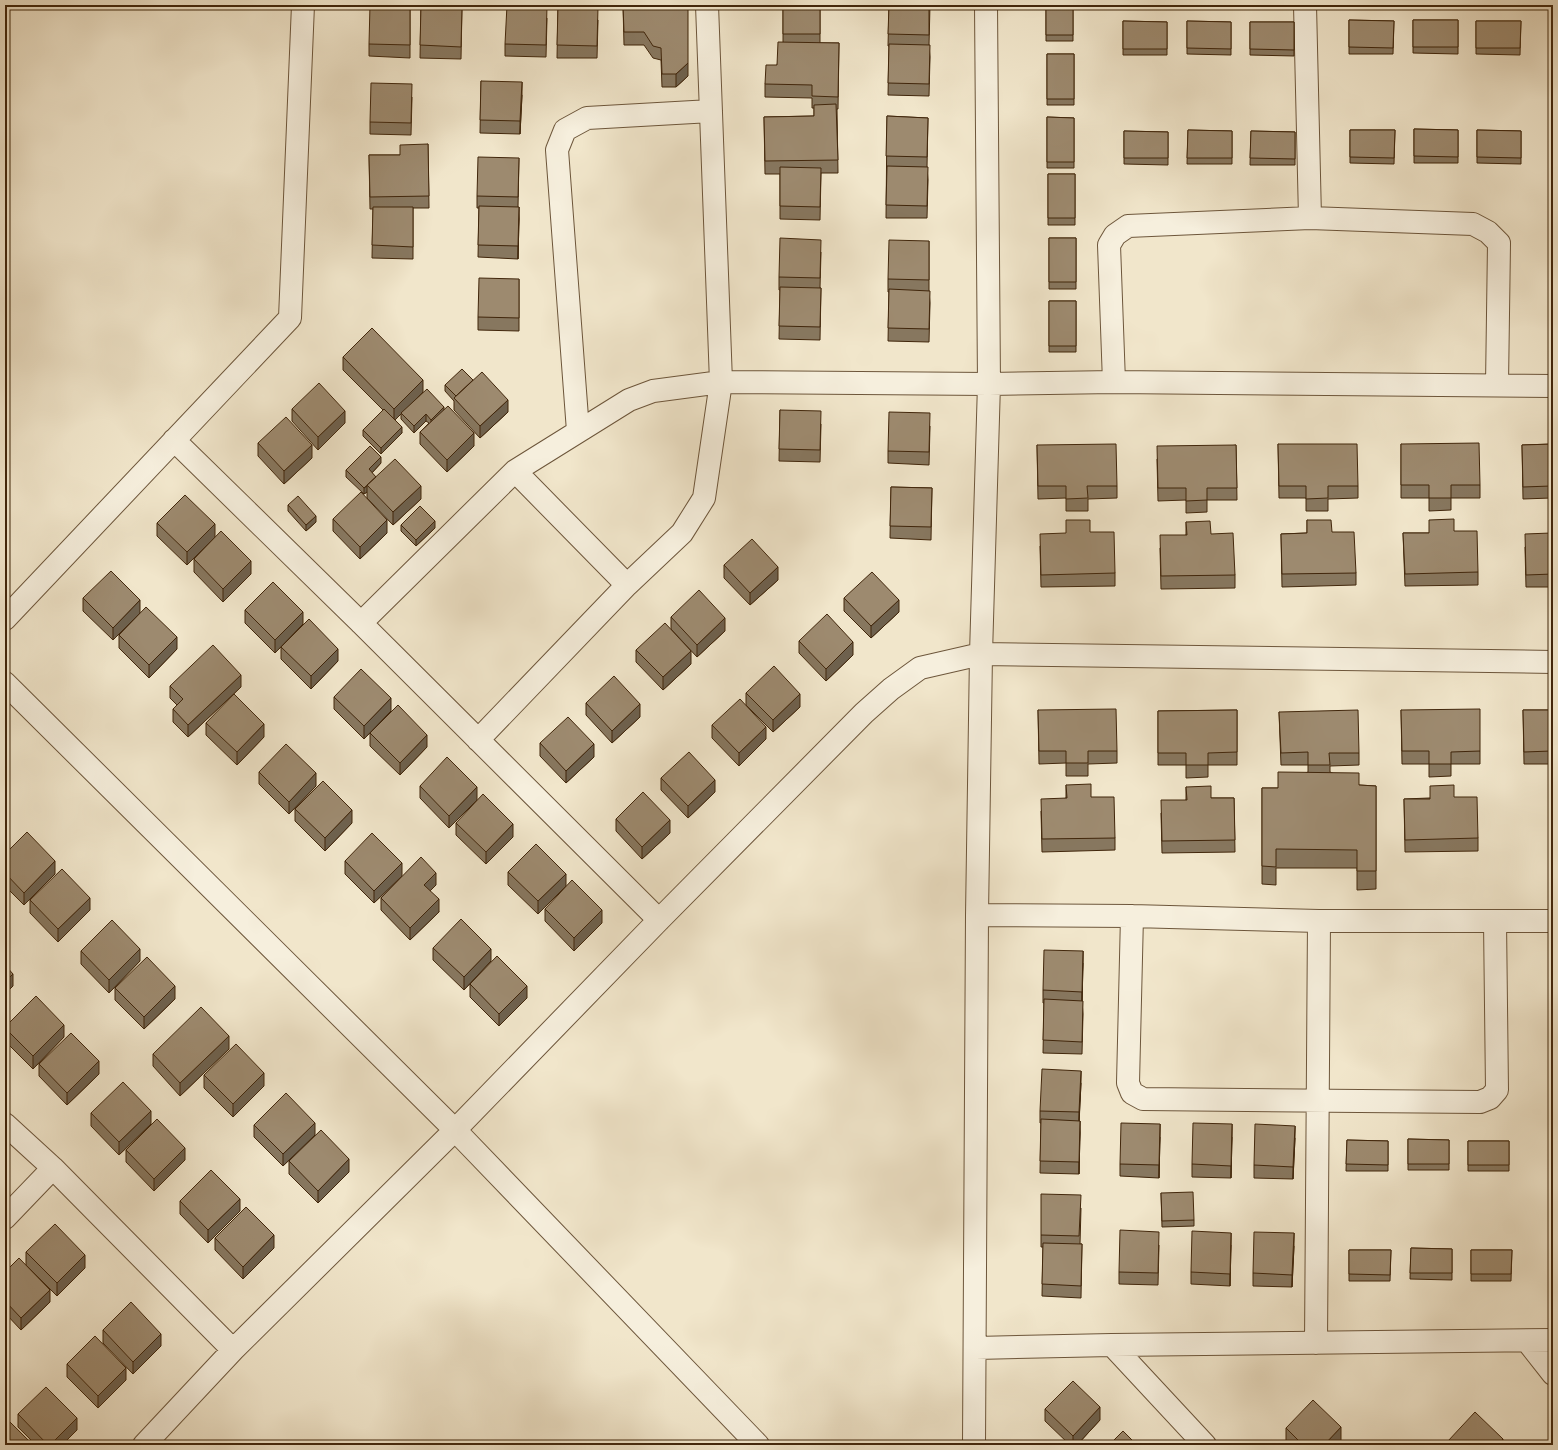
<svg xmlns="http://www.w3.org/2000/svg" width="1558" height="1450" font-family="Cardo,serif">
<rect width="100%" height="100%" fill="#f1e6cb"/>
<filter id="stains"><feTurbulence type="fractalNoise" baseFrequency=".005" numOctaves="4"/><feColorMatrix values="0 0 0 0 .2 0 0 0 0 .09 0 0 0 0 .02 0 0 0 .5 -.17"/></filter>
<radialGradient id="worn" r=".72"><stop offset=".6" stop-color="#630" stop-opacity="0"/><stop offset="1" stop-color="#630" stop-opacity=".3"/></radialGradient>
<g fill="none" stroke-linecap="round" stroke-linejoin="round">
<g stroke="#6d563b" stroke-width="24">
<path id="minor" d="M1305 5 1310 218
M1114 382 1109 245 1115 235 1128 226 1310 218 1473 224 1488 232 1499 243 1497 385
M578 431 557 150 565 130 587 118 711 111
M174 440 361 623 659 920
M515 471 627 585
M5 619 290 318 303 5
M361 623 515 471 629 400 653 391 721 382 989 384 1114 382 1553 386
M5 683 455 1130 758 1445
M478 740 627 585 682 533 704 498 721 382 707 5
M977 915 1132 916 1319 921H1553
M1132 916 1128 1083 1132 1093 1143 1099 1480 1102 1490 1098 1497 1090 1495 921
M5 1124 53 1168 233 1350
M5 1218 53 1168
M1527 1341 1553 1374
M1316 1343 1319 921
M1112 1345 1205 1445
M976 1348 1112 1345 1553 1340
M144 1445 233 1350 455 1130 659 920 864 713 891 689 920 668 981 654 1553 662
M974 1445 977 915 981 654 989 384 986 5"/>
</g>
<use href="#minor" stroke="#f6efdd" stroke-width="22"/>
</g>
<path fill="#87775f" stroke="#41260b" d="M623 5 688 76 676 87H662L661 60 653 58 644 45H624Z
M783 5H820V43H839L838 109H837L838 173H821L820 220 780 219V174H765L764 117 814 116V108H812V98L765 97V84L777 65 783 42Z
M889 5H930L929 45 930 57 929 96 888 95 889 46H888Z
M1046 5H1073V41H1046Z
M410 6V58L369 56V44Z
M421 6 462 7 461 59 420 58Z
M558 6 598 20 597 58H557Z
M547 18 546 57 505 56V44Z
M1349 20 1394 21 1393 54H1349Z
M1413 20H1458V54L1413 53Z
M1123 21 1167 22V55H1123Z
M1187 21 1231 22V55L1187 54Z
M1476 21H1521L1520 55 1476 54Z
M1250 22H1294V56L1250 55Z
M1047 54H1074V105H1047Z
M481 81 522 95 520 134 480 133Z
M412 97 411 135 370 134V122Z
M887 116 928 118 927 167 928 180 927 218H886Z
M1047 117 1074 118V168H1047Z
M1414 129 1458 130V163H1414Z
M1188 130 1232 131V164H1187Z
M1350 130H1395L1394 164 1350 163Z
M1477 130 1521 131V164L1477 163Z
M1124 131 1168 132V165L1124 164Z
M1251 131 1295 132V165H1250Z
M428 144 429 208H413V259L372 258 373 209H370L369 155H400Z
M519 158 518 207 519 219 518 259 478 257 479 208H477V196Z
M1048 174H1075V225H1048Z
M1049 238H1076V289H1049Z
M929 241V291L930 303 929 342 888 341 889 292H888V279Z
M821 252 820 288H821L820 340 779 339 780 290H779V277Z
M519 279V331L478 330V317Z
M1049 301H1076V352H1049Z
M343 357 444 409 474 446 447 472 420 444V432L429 423 426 421 414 433 401 419V414L395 420 402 433 381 454 363 436V430L383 410 343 370Z
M473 380 508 412 480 438 454 410V401L445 391V385Z
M292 409 345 423 318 450 292 421Z
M780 410 821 424 820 462 779 461Z
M930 426 929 465 888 463V451Z
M258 443 312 458 284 484 258 456Z
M1278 444 1358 486V498L1328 499V511H1306V498H1279Z
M1401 444 1480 485V498H1451V510L1429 511V498H1401Z
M1553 444V511H1551V498L1523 499 1522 445Z
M1037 445 1117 486V498L1088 499V511H1066V498L1038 499Z
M1236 445 1237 500H1207V512L1186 513V500L1158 501 1157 459Z
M381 463 372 473 376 477 421 499 393 525 367 498V492L364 494 346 477V470Z
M891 487 932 488 931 540 890 538Z
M288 505 316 522 306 531 288 511Z
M333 519 387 533 360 559 333 531Z
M1307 520 1332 532 1356 573V585L1282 587 1281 534 1307 533Z
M1553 520V587H1526L1525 547 1551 533Z
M1186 522 1211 534 1235 575V588L1161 589 1160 548 1186 535Z
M157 523 215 537 187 565 157 536Z
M401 525 435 528 416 546 401 531Z
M1090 532 1115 573V586L1041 587 1040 546Z
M1403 533H1429L1478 572V585L1405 586Z
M194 559 251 574 223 602 194 572Z
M724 565 778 580 750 605 724 578Z
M83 598 140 613 113 640 83 611Z
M844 598 899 612 871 638 844 611Z
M245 610 303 624 275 653 245 623Z
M671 617 725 631 697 657 671 629Z
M119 635 177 649 149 678 119 648Z
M799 641 853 655 826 681 799 653Z
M281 647 338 661 311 689 281 659Z
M636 650 691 664 663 690 636 662Z
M170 686 241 687 188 737 173 722V709L177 705 170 698Z
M746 693 800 707 773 732 746 705Z
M334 697 391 711 364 739 334 709Z
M586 703 640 717 612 743 586 715Z
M1038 710 1117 751V763L1088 764V776H1066V763L1039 764Z
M1237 710V765H1208V777L1186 778V765H1158V711Z
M1401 710 1480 751V764H1451V776L1429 777V764H1402Z
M1523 710H1553V777H1551V764H1524Z
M1279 712 1359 753V765L1330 766V772L1359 785 1376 786V889L1357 890V868H1276V885L1262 884V788H1278L1308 772V765H1281Z
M206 723 264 737 237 765 206 735Z
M712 725 766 739 739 766 712 738Z
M370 733 427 747 400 775 370 746Z
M540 743 594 757 566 783 540 756Z
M259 772 316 786 289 814 259 784Z
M661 778 715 792 688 818 661 790Z
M1066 785 1091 797 1115 838V850L1042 852 1041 811 1066 798Z
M420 786 477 800 449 828 420 798Z
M1186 787 1211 798H1234L1235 852 1162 853 1161 813 1186 800Z
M1454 797 1478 838V851L1405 852 1404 799Z
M295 809 352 823 325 851 295 821Z
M616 819 670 833 642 859 616 831Z
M456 823 513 837 486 864 456 835Z
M5 854 55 874 24 905 5 886Z
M345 861 402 876 374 903 345 874Z
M508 872 566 874 538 914 508 885Z
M436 885 430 891 439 912 410 940 381 910V898Z
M30 900 90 910 58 942 30 913Z
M545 909 602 923 574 951 545 921Z
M433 948 491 961 464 990 433 960Z
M81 951 140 961 109 993 81 964Z
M1083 963 1082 1001 1083 1014 1082 1054 1043 1053 1044 1003H1043V990Z
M470 984 527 998 499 1026 470 997Z
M115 988 175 999 144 1029 115 1000Z
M5 1027 64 1037 33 1069 5 1041Z
M229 1049 180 1096 153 1066V1054Z
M39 1064 99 1074 67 1105 39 1076Z
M204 1075 264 1086 233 1117 204 1088Z
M1081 1083 1079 1121 1080 1133 1079 1174 1040 1173 1041 1123H1040V1111Z
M91 1113 151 1124 119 1155 91 1126Z
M254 1125 315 1135 283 1166 254 1137Z
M1160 1137 1159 1178 1120 1176V1164Z
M1232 1137 1231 1178 1192 1177V1164Z
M1295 1138 1293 1179 1254 1178V1165Z
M1408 1139 1449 1140V1170H1408Z
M1347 1140 1388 1141V1171H1346Z
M1468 1141H1509V1171H1468Z
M126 1150 185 1160 154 1191 126 1162Z
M289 1161 349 1172 318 1203 289 1174Z
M1161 1193 1194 1220V1226L1162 1227Z
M180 1201 240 1211 208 1243 180 1214Z
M1081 1208 1080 1244H1082L1081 1298 1042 1296 1043 1247H1041V1235Z
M215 1238 274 1248 243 1279 215 1250Z
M1159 1245 1158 1285 1119 1284V1272Z
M1231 1245 1230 1286 1191 1284V1272Z
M1294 1246 1292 1287 1253 1286V1273Z
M1411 1248 1452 1249V1280L1410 1279Z
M1349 1250H1391L1390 1281H1349Z
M1471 1250H1512L1511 1281H1471Z
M26 1252 85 1268 57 1296 26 1265Z
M5 1272 50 1302 21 1330 5 1313Z
M103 1330 161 1346 133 1374 103 1343Z
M67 1364 126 1380 98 1408 67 1377Z
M1045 1409 1100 1420 1077 1445H1070L1045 1421Z
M18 1414 77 1430 62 1445H36L18 1427Z
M1286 1428 1341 1440 1336 1445H1290L1286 1441Z
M1448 1441 1503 1445H1448Z"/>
<path fill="#6e614e" stroke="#41260b" d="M688 63V76L676 87V74Z
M522 82V95L520 134V121Z
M519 207V219L518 259V246Z
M423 380V392L394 421V409Z
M508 400V412L480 438V426Z
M444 407V414L431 426V420Z
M345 411V423L318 450V437Z
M426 414V421L414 433V426Z
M402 427V433L381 454V448Z
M474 433V446L447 472V460Z
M312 445V458L284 484V471Z
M381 457V463L369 476V469Z
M367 486V492L364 494V488Z
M421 486V499L393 525V512Z
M316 516V522L306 531V525Z
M387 520V533L360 559V547Z
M435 521V528L416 546V540Z
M215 524V537L187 565V552Z
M251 561V574L223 602V589Z
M778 567V580L750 605V593Z
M140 600V613L113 640V628Z
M899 600V612L871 638V626Z
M303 612V624L275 653V640Z
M725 618V631L697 657V645Z
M177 637V649L149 678V665Z
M853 642V655L826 681V669Z
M338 649V661L311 689V676Z
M691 651V664L663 690V677Z
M241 675V687L188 737V725Z
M800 694V707L773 732V720Z
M391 698V711L364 739V726Z
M640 704V717L612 743V731Z
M264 724V737L237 765V752Z
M766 727V739L739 766V753Z
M427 735V747L400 775V763Z
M594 744V757L566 783V771Z
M316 773V786L289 814V802Z
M715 780V792L688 818V806Z
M477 787V800L449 828V816Z
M352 810V823L325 851V838Z
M670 820V833L642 859V847Z
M513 824V837L486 864V852Z
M55 861V874L24 905V893Z
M402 863V876L374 903V891Z
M436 873V885L424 897V885Z
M566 874V886L538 914V901Z
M90 898V910L58 942V929Z
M439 899V912L410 940V928Z
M602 910V923L574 951V938Z
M140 949V961L109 993V980Z
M491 949V961L464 990V977Z
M1083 951V963L1082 1005V992Z
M13 974V986L5 994V982Z
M175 986V999L144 1029V1017Z
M527 986V998L499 1026V1014Z
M64 1025V1037L33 1069V1056Z
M229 1036V1049L180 1096V1083Z
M99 1061V1074L67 1105V1093Z
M1081 1071V1083L1079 1124V1112Z
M264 1073V1086L233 1117V1104Z
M151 1111V1124L119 1155V1142Z
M1080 1121V1133L1079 1174V1162Z
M315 1123V1135L283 1166V1154Z
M1160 1124V1137L1159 1178V1165Z
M1232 1124V1137L1231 1178V1166Z
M1295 1126V1138L1293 1179V1167Z
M185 1148V1160L154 1191V1179Z
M349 1159V1172L318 1203V1191Z
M240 1199V1211L208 1243V1230Z
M1231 1233V1245L1230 1286V1274Z
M1294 1233V1246L1292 1287V1275Z
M274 1235V1248L243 1279V1267Z
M85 1255V1268L57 1296V1283Z
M50 1290V1302L21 1330V1318Z
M161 1334V1346L133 1374V1362Z
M126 1368V1380L98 1408V1396Z
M1100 1407V1420L1077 1445H1073V1436Z
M77 1418V1430L62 1445H50Z
M1341 1427V1440L1336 1445H1324Z
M1503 1439V1445H1498Z"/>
<path fill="#9d8a6f" stroke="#41260b" d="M370 5 410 6V45L369 44Z
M507 5 547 6 546 45 505 44Z
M623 5H688V63L676 74H662L661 48 653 46 644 32H624Z
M783 5H820V34H783Z
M889 5H929V35L888 34Z
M1046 5H1073V35H1046Z
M421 6 462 7 461 47 420 45Z
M558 6 598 7 597 46 557 45Z
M1349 20 1394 21 1393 48 1349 47Z
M1413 20H1458V47H1413Z
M1123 21 1167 22V49H1123Z
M1187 21 1231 22V49L1187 48Z
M1476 21H1521L1520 48H1476Z
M1250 22H1294V50L1250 49Z
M778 42 839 43 838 97 812 96V85L765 84 766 65H777Z
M889 44 930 45 929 84 888 83Z
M1047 54H1074V99H1047Z
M481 81 522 82 520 121 480 120Z
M371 83 412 84 411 123 370 122Z
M836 104 838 160 765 161 764 117 814 116V105Z
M887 116 928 118 927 157 886 156Z
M1047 117 1074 118V162H1047Z
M1414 129 1458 130V157L1414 156Z
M1188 130 1232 131V158H1187Z
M1350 130H1395L1394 158 1350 157Z
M1477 130 1521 131V158L1477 157Z
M1124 131 1168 132V158H1124Z
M1251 131 1295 132V159L1250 158Z
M428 144 429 196 370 197 369 155H400V145Z
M478 157 519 158 518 197 477 196Z
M887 166 928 167 927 206 886 205Z
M780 167 821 168 820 207 780 206Z
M1048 174H1075V218H1048Z
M479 206 519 207 518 246 478 245Z
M373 207H413V247L372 245Z
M780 238 821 240 820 278 779 277Z
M1049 238H1076V282H1049Z
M889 240 929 241V280L888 279Z
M479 278 519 279V318L478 317Z
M780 287 821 288 820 327 779 326Z
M889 289 930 291 929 329 888 328Z
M1049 301H1076V346H1049Z
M372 328 423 380 394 409 343 357Z
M462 369 473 380 456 396 445 385Z
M482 372 508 400 480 426 454 398Z
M319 383 345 411 318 437 292 409Z
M427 389 444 407 431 420 426 414 414 426 401 413Z
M448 406 474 433 447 460 420 432Z
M384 409 402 427 381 448 363 430Z
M780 410 821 411 820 450 779 449Z
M889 412 930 413 929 452 888 451Z
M286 417 312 445 284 471 258 443Z
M1479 443 1480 485H1451V498H1429V485H1401V444Z
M1116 444 1117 486H1087L1088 498 1066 499V486H1038L1037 445Z
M1278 444H1357L1358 486H1328V498L1306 499V486H1279Z
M1553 444V499H1551V486L1523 487 1522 445Z
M1236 445 1237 488H1207V500L1186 501V488H1158L1157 446Z
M370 446 381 457 369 469 376 477 364 488 346 470Z
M395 459 421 486 393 512 367 485Z
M891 487 932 488 931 527 890 526Z
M361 492 387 520 360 547 333 519Z
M185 495 215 524 187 552 157 523Z
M298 496 316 516 306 525 288 505Z
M420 506 435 521 416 540 401 525Z
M1454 519V531H1477L1478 572 1405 574 1403 533H1429V520Z
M1066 520H1090V532H1114L1115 573 1041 575 1040 534 1066 533Z
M1307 520H1331L1332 532H1354L1356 573 1282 574 1281 534 1307 533Z
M1551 520H1553V574L1526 575 1525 534 1551 533Z
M1210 521 1211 534 1233 533 1235 575 1161 576 1160 535H1187L1186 522Z
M221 531 251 561 223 589 194 559Z
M752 539 778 567 750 593 724 565Z
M111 571 140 600 113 628 83 598Z
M872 572 899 600 871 626 844 598Z
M273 582 303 612 275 640 245 610Z
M699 590 725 618 697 645 671 617Z
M146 607 177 637 149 665 119 635Z
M827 614 853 642 826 669 799 641Z
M309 619 338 649 311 676 281 647Z
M665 623 691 651 663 677 636 650Z
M213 645 241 675 188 725 173 709 183 699 170 686Z
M774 666 800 694 773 720 746 693Z
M361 669 391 698 364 726 334 697Z
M614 676 640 704 612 731 586 703Z
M234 694 264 724 237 752 206 723Z
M740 699 766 727 739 753 712 725Z
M398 705 427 735 400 763 370 733Z
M1116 709 1117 751H1088V763H1066V751H1039L1038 710Z
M1480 709V751L1451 752V764H1429V751H1402L1401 710Z
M1237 710V752L1208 753V765H1186V753H1158V711Z
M1358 710 1359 753H1329L1330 765H1308V752L1281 753 1279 712Z
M1523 710H1553V764H1551V751L1524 752Z
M568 717 594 744 566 771 540 743Z
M286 744 316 773 289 802 259 772Z
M689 752 715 780 688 806 661 778Z
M447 757 477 787 449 816 420 786Z
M1278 772 1359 773V785L1376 786V871H1357V850L1276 849V867L1262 866V788H1278Z
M323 781 352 810 325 838 295 809Z
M1091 784V797H1114L1115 838 1042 839 1041 799 1067 798 1066 785Z
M1454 785V797H1477L1478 838 1405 840 1404 799H1430V786Z
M1211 786V798H1234L1235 840 1162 841 1161 800H1187L1186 787Z
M643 792 670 820 642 847 616 819Z
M483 794 513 824 486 852 456 823Z
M27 832 55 861 24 893 5 873V854Z
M372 833 402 863 374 891 345 861Z
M536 844 566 874 538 901 508 872Z
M421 857 436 873 424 885 439 899 410 928 381 898Z
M62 869 90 898 58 929 30 900Z
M572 880 602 910 574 938 545 909Z
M461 919 491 949 464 977 433 948Z
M112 920 140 949 109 980 81 951Z
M1044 950 1083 951 1082 992 1043 990Z
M497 956 527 986 499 1014 470 984Z
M147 957 175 986 144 1017 115 988Z
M5 965 13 974 5 982Z
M36 996 64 1025 33 1056 5 1028V1027Z
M1044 999 1083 1001 1082 1042 1043 1040Z
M201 1007 229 1036 180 1083 153 1054Z
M71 1033 99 1061 67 1093 39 1064Z
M236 1044 264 1073 233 1104 204 1075Z
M1042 1069 1081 1071 1079 1112 1040 1111Z
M123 1082 151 1111 119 1142 91 1113Z
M286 1093 315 1123 283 1154 254 1125Z
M157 1119 185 1148 154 1179 126 1150Z
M1041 1119 1080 1121 1079 1162 1040 1161Z
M1121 1123 1160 1124 1159 1165 1120 1164Z
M1193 1123 1232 1124 1231 1166 1192 1164Z
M1255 1124 1295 1126 1293 1167 1254 1165Z
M321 1130 349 1159 318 1191 289 1161Z
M1408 1139 1449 1140V1164H1408Z
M1347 1140 1388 1141V1165L1346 1164Z
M1468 1141H1509V1165H1468Z
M211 1170 240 1199 208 1230 180 1201Z
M1193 1192 1194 1220 1162 1221 1161 1193Z
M1041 1194 1081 1195 1079 1236 1041 1235Z
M246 1207 274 1235 243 1267 215 1238Z
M55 1224 85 1255 57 1283 26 1252Z
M1120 1230 1159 1232 1158 1273 1119 1272Z
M1192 1231 1231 1233 1230 1274 1191 1272Z
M1254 1232 1294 1233 1292 1275 1253 1273Z
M1043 1243 1082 1244 1081 1286 1042 1284Z
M1411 1248 1452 1249V1273H1410Z
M1349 1250H1391L1390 1275 1349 1274Z
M1471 1250H1512L1511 1274H1471Z
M19 1258 50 1290 21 1318 5 1301V1272Z
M131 1302 161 1334 133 1362 103 1330Z
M95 1336 126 1368 98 1396 67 1364Z
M1073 1381 1100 1407 1073 1436 1045 1409Z
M46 1387 77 1418 50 1445H48L18 1414Z
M1313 1400 1341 1427 1324 1445H1303L1286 1428Z
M1475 1412 1503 1439 1498 1445H1453L1448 1441Z
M10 1422 33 1445H5V1427Z
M1123 1431 1137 1445H1109Z"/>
<rect width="1558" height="1450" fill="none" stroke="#f1e6cb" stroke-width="20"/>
<rect x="6" y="6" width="1546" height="1438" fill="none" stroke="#41260b" stroke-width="2"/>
<rect x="10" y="10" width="1538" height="1430" fill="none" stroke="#41260b"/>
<rect width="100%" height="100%" filter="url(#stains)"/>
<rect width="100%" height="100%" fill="url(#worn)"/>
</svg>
